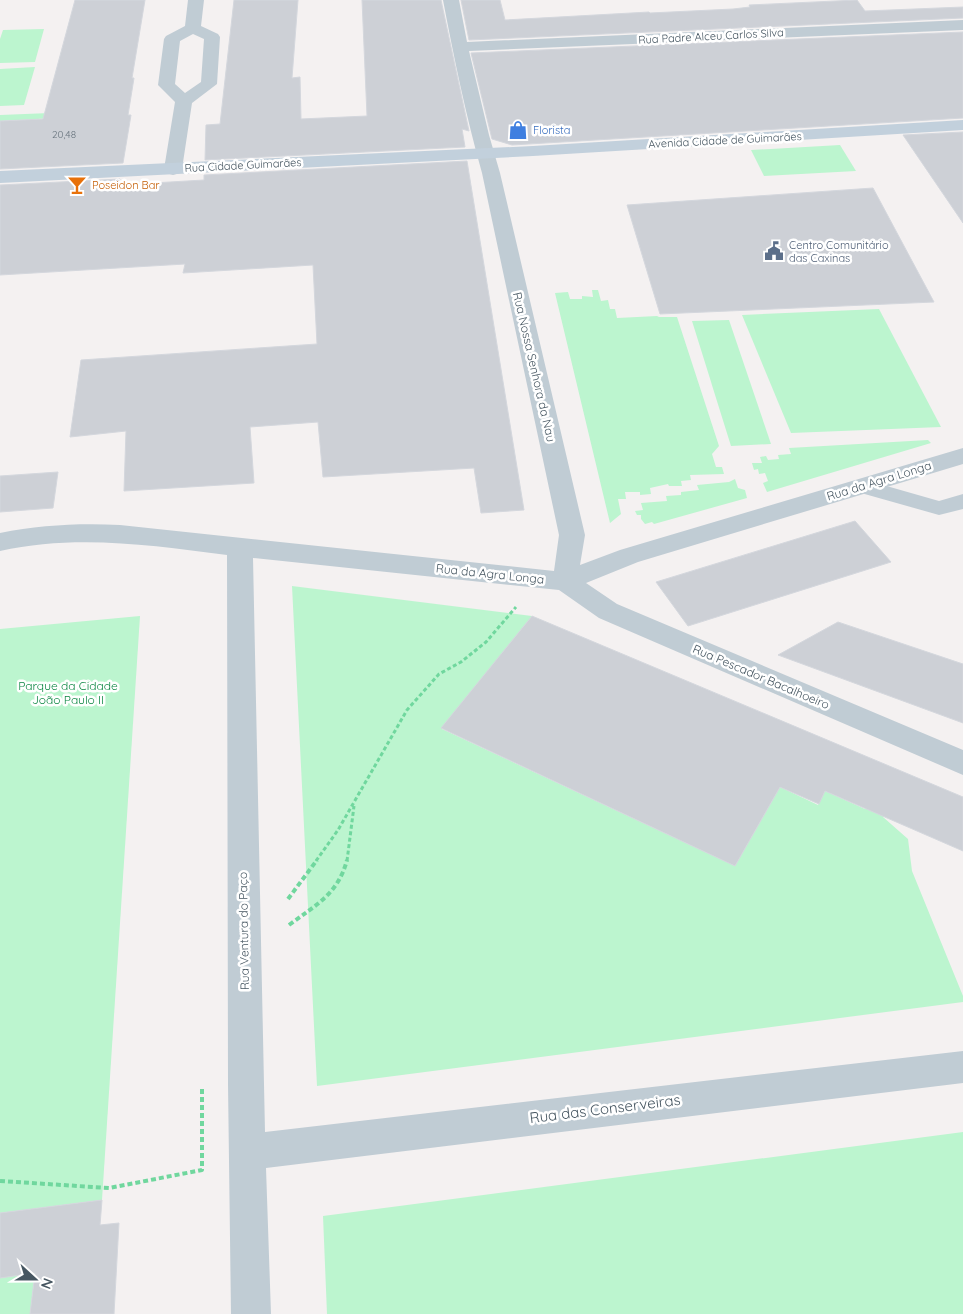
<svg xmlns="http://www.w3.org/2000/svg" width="963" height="1314" viewBox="0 0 963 1314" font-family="Quicksand,sans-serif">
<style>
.green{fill:#bcf5cf}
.building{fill:#cdd0d6;stroke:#d4d7dd}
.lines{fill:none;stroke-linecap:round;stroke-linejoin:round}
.path-far1{stroke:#70d79e;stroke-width:3;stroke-dasharray:4 2.5;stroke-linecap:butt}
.path{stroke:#70d79e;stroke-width:4;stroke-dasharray:5 3;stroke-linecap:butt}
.lane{fill:#c0ccd4;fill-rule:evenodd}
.street{fill:#c0ccd4;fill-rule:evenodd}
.secondary{fill:#c2d0dc;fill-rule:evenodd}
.labels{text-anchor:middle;stroke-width:5;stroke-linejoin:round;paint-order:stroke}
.number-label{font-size:10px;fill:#68747e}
.far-street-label{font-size:11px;fill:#465661;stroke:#fff}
.far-shop-label{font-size:11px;fill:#366cbe;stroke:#fff;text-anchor:start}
.far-food-label{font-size:11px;fill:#c56008;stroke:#fff;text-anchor:start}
.far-service-label{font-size:11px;fill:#4e5e75;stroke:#fff;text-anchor:start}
.street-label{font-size:12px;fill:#465661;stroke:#fff}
.park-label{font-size:12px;fill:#0d8743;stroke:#fff}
.near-street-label{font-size:15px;fill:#465661;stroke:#fff}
</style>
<rect width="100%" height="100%" fill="#f4f1f1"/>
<!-- green -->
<g class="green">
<polygon points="44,29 35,62 0,63 0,39 3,30"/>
<polygon points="35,67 24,105 0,106 0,69"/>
<polygon points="75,112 74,117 0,121 0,115"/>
<polygon points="840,145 856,171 764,176 751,150"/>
<polygon points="592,290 598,290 601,301 608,300 610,309 615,309 617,318 657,316 659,317 677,317 719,446 712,454 716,467 722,467 724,474 690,475 691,480 681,481 682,486 669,486 668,484 650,488 651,494 640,495 640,492 625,492 626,499 618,499 621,514 610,523 555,293 568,292 570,299 582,299 582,296 593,297"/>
<polygon points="879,309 941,427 791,433 742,315"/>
<polygon points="729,320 771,444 731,446 692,321"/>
<polygon points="928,440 931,443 767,492 763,483 768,481 765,473 759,474 758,469 754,470 752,463 762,463 760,457 766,456 768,460 779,459 778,455 791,454 789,448"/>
<polygon points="735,479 738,488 745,490 747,498 654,524 652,522 645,524 641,519 641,515 637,515 635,511 643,510 641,503 667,501 666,496 681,495 681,492 699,490 697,485 729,482"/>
<polygon points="292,586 532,616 442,729 735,866 780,787 818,805 825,791 865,809 887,766 903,773 883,817 908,839 912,871 963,996 963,1002 317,1086"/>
<polygon points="140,616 102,1200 0,1213 0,629"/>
<polygon points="963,1132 963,1314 327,1314 323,1216"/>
<polygon points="35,1273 30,1314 0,1314 0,1278"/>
</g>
<!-- building -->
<g class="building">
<polygon points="75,0 145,0 132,78 134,78 128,115 131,115 123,163 0,169 0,121 43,119"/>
<polygon points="234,0 298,0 292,78 300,77 301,119 367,116 362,0 441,0 469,131 462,129 465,147 205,160 206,125 220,124"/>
<polygon points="461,0 500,0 505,20 649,12 650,13 733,9 750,7 749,5 857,0 865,11 963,7 963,18 469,40"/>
<polygon points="963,32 963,118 512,145 492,139 471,53"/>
<polygon points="963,132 963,223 903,135"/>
<polygon points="467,161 524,510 481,513 474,468 323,477 318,422 250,427 254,483 124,491 126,431 70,437 81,360 317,344 313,265 183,273 185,264 0,275 0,185 120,179 119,185 204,180 204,175"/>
<polygon points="873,188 934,302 660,314 627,205"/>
<polygon points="58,472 53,508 0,512 0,476"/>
<polygon points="855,521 891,562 688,626 656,582"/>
<polygon points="532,616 963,797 963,851 825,791 819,804 780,787 735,866 441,728"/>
<polygon points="838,622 963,664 963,723 778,655"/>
<polygon points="102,1200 100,1225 119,1223 114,1314 30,1314 35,1273 0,1278 0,1213"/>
</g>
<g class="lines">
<!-- path-far1 -->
<g class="path-far1">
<polyline points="316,861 338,830 407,710 439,674 461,662 486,642 516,607"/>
<polyline points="347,861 354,806"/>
</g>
<!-- path -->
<g class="path">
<polyline points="288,899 317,860"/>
<path d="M289,925C316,905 338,894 347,860"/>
<polyline points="0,1181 109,1188 202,1170 202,1086"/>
</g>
<!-- lane -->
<polygon class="lane" points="862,479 939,501 963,494 963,509 939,515 854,491 851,486 854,481"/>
<!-- street -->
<g class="street">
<path d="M188,0H204L201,26L218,34L220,37L217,84L192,103L182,169L180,173L173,175L166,173L164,169L175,102L158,85L164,39L166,36L185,26ZM193,34L204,39L201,82L185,93L175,84L180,41Z"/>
<path d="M443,0H459L467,42L963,20V30L469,51L489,135L500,173L585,535L580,565L620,550L963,448V464L638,562L586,583L617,604L963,750V775L599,618L559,590L253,558L265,1132L963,1051V1083L266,1168L271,1314H231L228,1084L227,555C151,545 76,534 0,551V533C40,525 79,523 120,525L554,571L559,535L482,173C466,116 454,58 443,0Z"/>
</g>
<!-- secondary -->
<polygon class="secondary" points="963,120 963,130 533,156 0,183 0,171 533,146"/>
</g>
<!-- icons -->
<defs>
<g id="shop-bare" transform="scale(1.5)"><path d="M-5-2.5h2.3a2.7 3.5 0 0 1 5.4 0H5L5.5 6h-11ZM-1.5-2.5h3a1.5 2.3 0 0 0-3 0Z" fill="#3f7fe0" stroke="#fff" stroke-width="2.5" paint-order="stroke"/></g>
<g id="bar-bare" transform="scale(1.5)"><path d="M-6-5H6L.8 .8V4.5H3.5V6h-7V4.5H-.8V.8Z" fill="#e8710a" stroke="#fff" stroke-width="2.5" paint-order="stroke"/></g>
<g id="civic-bare" transform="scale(1.5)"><path d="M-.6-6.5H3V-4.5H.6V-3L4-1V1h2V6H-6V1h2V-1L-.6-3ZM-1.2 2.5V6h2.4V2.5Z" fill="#5c6f8a" stroke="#fff" stroke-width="2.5" paint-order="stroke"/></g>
</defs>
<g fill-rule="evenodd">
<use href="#shop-bare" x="518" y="130"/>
<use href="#bar-bare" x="77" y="185"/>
<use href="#civic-bare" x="774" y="251"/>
</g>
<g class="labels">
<!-- number labels -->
<g class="number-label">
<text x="64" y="138">20,48</text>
</g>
<!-- far-street labels -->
<g class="far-street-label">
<text transform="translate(711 36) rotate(-3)" y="4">Rua Padre Alceu Carlos Silva</text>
<text transform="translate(725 140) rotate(-3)" y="4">Avenida Cidade de Guimarães</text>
<text transform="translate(243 165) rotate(-3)" y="4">Rua Cidade Guimarães</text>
</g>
<!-- far-shop labels -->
<g class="far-shop-label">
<text x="533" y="134">Florista</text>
</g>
<!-- far-food labels -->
<g class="far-food-label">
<text x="92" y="189">Poseidon Bar</text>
</g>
<!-- far-service labels -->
<g class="far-service-label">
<text x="789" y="249">Centro Comunitário<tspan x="789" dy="13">das Caxinas</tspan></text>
</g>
<!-- street labels -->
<g class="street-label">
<text transform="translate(534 367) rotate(77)" y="4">Rua Nossa Senhora da Nau</text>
<text transform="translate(879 481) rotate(-17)" y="4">Rua da Agra Longa</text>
<text transform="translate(490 574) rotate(6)" y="4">Rua da Agra Longa</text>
<text transform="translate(761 677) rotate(23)" y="4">Rua Pescador Bacalhoeiro</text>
<text transform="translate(244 931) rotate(-91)" y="4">Rua Ventura do Paço</text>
</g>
<!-- park labels -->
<g class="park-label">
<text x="68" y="690">Parque da Cidade<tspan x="68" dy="14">João Paulo II</tspan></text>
</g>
<!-- near-street labels -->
<g class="near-street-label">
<text transform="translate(605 1109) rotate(-7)" y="5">Rua das Conserveiras</text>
</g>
</g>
<!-- north arrow -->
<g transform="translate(35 1279) rotate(111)" stroke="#ffffff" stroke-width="4" paint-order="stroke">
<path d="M0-4L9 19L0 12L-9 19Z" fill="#465661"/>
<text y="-8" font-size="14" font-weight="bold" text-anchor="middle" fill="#465661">N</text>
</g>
</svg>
